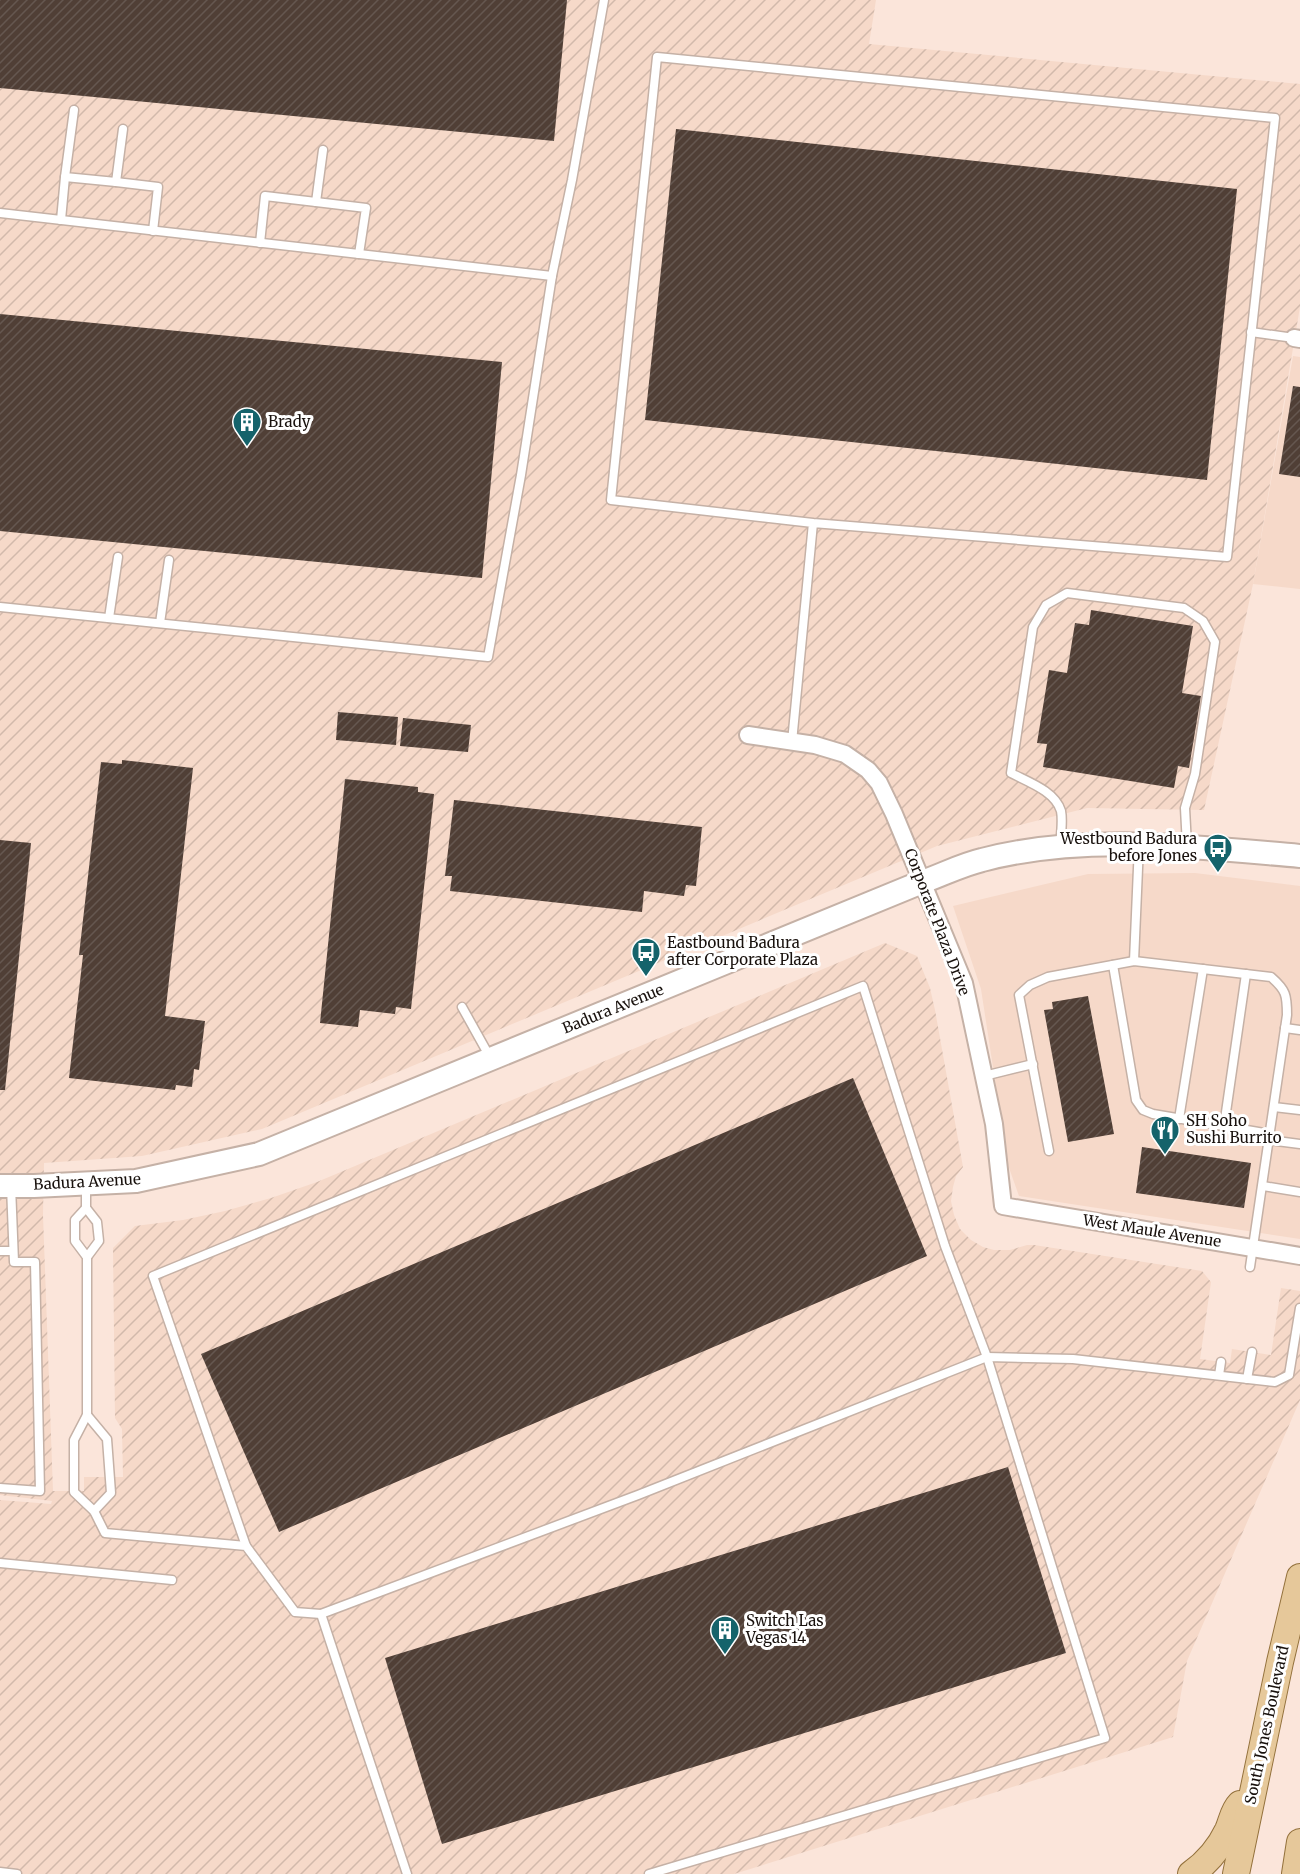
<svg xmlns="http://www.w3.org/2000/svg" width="1300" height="1874" viewBox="0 0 1300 1874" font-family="Merriweather,serif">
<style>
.built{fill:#f6d9c9}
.industrial{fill:url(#industrial-furrows)}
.building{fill:url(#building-hatch)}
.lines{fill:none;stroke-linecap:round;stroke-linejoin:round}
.lane-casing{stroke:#c5b1a6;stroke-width:11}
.street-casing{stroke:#c5b1a6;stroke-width:20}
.secondary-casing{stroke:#c5b1a6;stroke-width:26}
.primary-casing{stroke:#93713c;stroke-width:28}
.lane{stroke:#fff;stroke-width:8}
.street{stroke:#fff;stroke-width:16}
.secondary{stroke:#fff;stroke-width:22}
.primary{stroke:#e6c89a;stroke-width:26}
.labels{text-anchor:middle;stroke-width:6;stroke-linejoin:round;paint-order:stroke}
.poi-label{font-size:15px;fill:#18110d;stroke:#fff;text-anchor:start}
.street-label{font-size:15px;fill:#18110d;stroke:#fff}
</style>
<defs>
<pattern id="industrial-furrows" width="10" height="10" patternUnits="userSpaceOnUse" patternTransform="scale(1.5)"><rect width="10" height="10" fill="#f6d9c9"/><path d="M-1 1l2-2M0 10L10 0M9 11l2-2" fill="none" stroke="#d2b9ab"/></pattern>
<pattern id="building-hatch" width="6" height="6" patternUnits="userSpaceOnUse" patternTransform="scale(1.5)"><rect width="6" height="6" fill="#503f36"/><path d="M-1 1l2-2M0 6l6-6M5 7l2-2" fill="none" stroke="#655750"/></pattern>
</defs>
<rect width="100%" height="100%" fill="#fbe5da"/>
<!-- built -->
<g class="built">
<polygon points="1293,356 1300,357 1300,589 1253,584"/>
<polygon points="1195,873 1300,886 1300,1239 1019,1196 1008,1165 981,989 953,906 1088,874"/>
</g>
<!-- industrial -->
<polygon class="industrial" points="0,0 876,0 869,44 1300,84 1300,307 1253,584 1204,810 1087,808 937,846 262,1129 142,1156 44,1163 43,1215 53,1491 84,1491 84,1477 123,1477 122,1429 115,1418 113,1248 135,1226 183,1220 225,1211 271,1198 317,1182 885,943 917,956 930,988 935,1010 963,1167 956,1176 953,1187 951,1201 954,1215 960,1229 971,1240 983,1247 994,1250 1010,1250 1027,1245 1034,1245 1202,1271 1211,1282 1200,1359 1230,1363 1232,1349 1271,1355 1281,1288 1300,1291 1300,1400 1187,1661 1173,1737 734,1874 0,1874 0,1500 51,1504 52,1501 0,1495"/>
<!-- building -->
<g class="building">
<polygon points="0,0 567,0 554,141 0,88"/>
<polygon points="676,129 1237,189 1207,480 645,420"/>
<polygon points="0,314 502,362 482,578 0,531"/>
<polygon points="1293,386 1300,387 1300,477 1279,474"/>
<polygon points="1091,610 1193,626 1182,693 1201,696 1189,768 1178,766 1174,788 1043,767 1047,744 1037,743 1049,670 1067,673 1075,623 1089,625"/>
<polygon points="338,712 398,717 396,745 336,740"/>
<polygon points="403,718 471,725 468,752 400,746"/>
<polygon points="122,760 193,768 165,1016 205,1021 199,1070 194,1069 192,1087 176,1085 175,1090 69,1078 83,955 79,955 101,762 122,764"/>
<polygon points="345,779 418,787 418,792 434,794 411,1009 396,1007 395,1014 360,1010 358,1027 320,1023"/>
<polygon points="454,800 702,827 696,886 686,885 684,896 644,891 642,912 450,891 452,876 445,876"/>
<polygon points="0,840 31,843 5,1090 0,1090"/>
<polygon points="1088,996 1114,1134 1068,1142 1044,1010 1053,1009 1052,1002"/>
<polygon points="853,1078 927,1256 279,1532 201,1354"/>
<polygon points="1142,1147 1251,1163 1244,1208 1136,1193"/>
<polygon points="1008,1467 1066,1653 442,1844 385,1658"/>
</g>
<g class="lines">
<!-- lane casing -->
<g class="lane-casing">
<g id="lane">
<polyline points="74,110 65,177 116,182"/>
<polyline points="123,129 116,182 158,187 153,231"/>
<polyline points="323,150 316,202 366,208 359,254"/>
<polyline points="0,213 552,276"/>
<polyline points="61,220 65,177"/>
<polyline points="260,243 265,196 316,202"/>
<polyline points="1251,332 1294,338"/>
<polyline points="0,607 488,657 521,475 552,276 572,180 604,0"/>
<polyline points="109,618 118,557"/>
<polyline points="160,623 169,560"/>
<polyline points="792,742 813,523 611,500 657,57 1275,118 1227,557 813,523"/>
<path d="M1060,845C1061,835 1063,821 1061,811C1055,791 1028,782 1011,773L1033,627L1046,605L1067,593L1184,608L1203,621L1215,642L1195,774L1185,808L1187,846"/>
<polyline points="1134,961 1139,845"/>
<polyline points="1113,965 1136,1100 1143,1110 1153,1114 1270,1134"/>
<polyline points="462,1007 491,1059"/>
<polyline points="1285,1028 1300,1030"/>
<polyline points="984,1076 1033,1064"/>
<polyline points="1274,1107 1300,1110"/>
<polyline points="1179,1119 1203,969"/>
<polyline points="1224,1126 1246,974"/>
<polyline points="1269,1140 1300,1144"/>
<path d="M1049,1151L1019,995L1030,985L1048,977L1134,961L1271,977C1286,990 1287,995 1287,1015L1250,1267"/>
<polyline points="86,1185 86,1208 97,1222 99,1241 87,1257"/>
<polyline points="1263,1186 1300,1192"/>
<polyline points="86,1208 75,1220 75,1241 87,1257 87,1415 74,1440 74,1492 94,1511 105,1533 246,1546 295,1612 321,1614 638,1495 987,1357 1073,1359 1275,1382 1289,1375 1300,1308"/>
<polyline points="0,1251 13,1251"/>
<polyline points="1219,1375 1221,1362"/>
<polyline points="1247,1379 1252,1352"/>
<polyline points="87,1415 107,1439 111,1493 94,1511"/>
<polyline points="0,1488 40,1491 35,1262 14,1262 11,1186"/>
<polyline points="246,1546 153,1276 863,986 945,1246 987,1357 1105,1738 649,1874"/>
<polyline points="0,1563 172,1580"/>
<polyline points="321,1614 407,1874"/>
<polyline points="0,1872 17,1874"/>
</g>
</g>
<!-- street casing -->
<g class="street-casing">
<g id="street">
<polyline points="1294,338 1300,339"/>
<polyline points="748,735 815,745 845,754 868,770 879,783 894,814 964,983 994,1124 1003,1206 1300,1256"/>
</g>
</g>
<!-- secondary casing -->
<g class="secondary-casing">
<path id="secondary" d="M0,1186H34L136,1181L259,1154L922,882C942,875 961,865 982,860C1084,833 1196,847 1300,856"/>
</g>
<!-- primary casing -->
<g class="primary-casing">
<g id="primary">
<path d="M1191,1874C1208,1862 1219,1849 1228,1830C1232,1821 1233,1811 1240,1804"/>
<polyline points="1236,1874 1280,1662 1300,1577"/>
<polyline points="1295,1874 1300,1842"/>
</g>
</g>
<!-- lane -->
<use href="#lane" class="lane"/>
<!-- street -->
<use href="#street" class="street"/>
<!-- secondary -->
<use href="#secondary" class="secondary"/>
<!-- primary -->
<use href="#primary" class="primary"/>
</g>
<!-- icons -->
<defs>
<g id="building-pin" transform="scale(1.5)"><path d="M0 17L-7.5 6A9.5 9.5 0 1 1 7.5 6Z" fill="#15636b" stroke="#fff"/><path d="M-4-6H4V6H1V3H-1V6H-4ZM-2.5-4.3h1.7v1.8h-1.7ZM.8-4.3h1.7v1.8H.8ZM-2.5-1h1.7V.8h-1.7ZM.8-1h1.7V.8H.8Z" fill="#fff"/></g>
<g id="bus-pin" transform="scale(1.5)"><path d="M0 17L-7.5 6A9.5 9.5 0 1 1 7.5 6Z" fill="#15636b" stroke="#fff"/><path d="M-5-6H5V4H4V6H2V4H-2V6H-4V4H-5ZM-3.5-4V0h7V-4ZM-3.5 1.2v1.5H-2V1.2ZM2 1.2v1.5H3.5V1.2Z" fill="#fff"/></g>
<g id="restaurant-pin" transform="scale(1.5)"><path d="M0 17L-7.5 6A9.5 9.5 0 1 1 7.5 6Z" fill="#15636b" stroke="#fff"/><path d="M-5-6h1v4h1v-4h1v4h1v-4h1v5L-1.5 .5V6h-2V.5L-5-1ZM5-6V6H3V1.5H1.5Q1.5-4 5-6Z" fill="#fff"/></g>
</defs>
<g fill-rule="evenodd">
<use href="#building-pin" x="247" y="422"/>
<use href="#bus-pin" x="1218" y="848"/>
<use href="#bus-pin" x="646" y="952"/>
<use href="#restaurant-pin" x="1165" y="1130"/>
<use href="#building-pin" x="725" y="1630"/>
</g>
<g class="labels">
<!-- poi labels -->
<g class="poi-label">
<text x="268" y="427">Brady</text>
<text x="1197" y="844" text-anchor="end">Westbound Badura<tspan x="1197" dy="17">before Jones</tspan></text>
<text x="667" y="948">Eastbound Badura<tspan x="667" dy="17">after Corporate Plaza</tspan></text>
<text x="1186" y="1126">SH Soho<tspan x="1186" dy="17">Sushi Burrito</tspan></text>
<text x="746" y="1626">Switch Las<tspan x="746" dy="17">Vegas 14</tspan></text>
</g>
<!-- street labels -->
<g class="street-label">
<text transform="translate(937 922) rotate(69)" y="5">Corporate Plaza Drive</text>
<text transform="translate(613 1009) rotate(-22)" y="5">Badura Avenue</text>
<text transform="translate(87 1182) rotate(-3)" y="5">Badura Avenue</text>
<text transform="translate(1152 1231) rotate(9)" y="5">West Maule Avenue</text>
<text transform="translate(1267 1725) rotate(-78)" y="5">South Jones Boulevard</text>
</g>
</g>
</svg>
